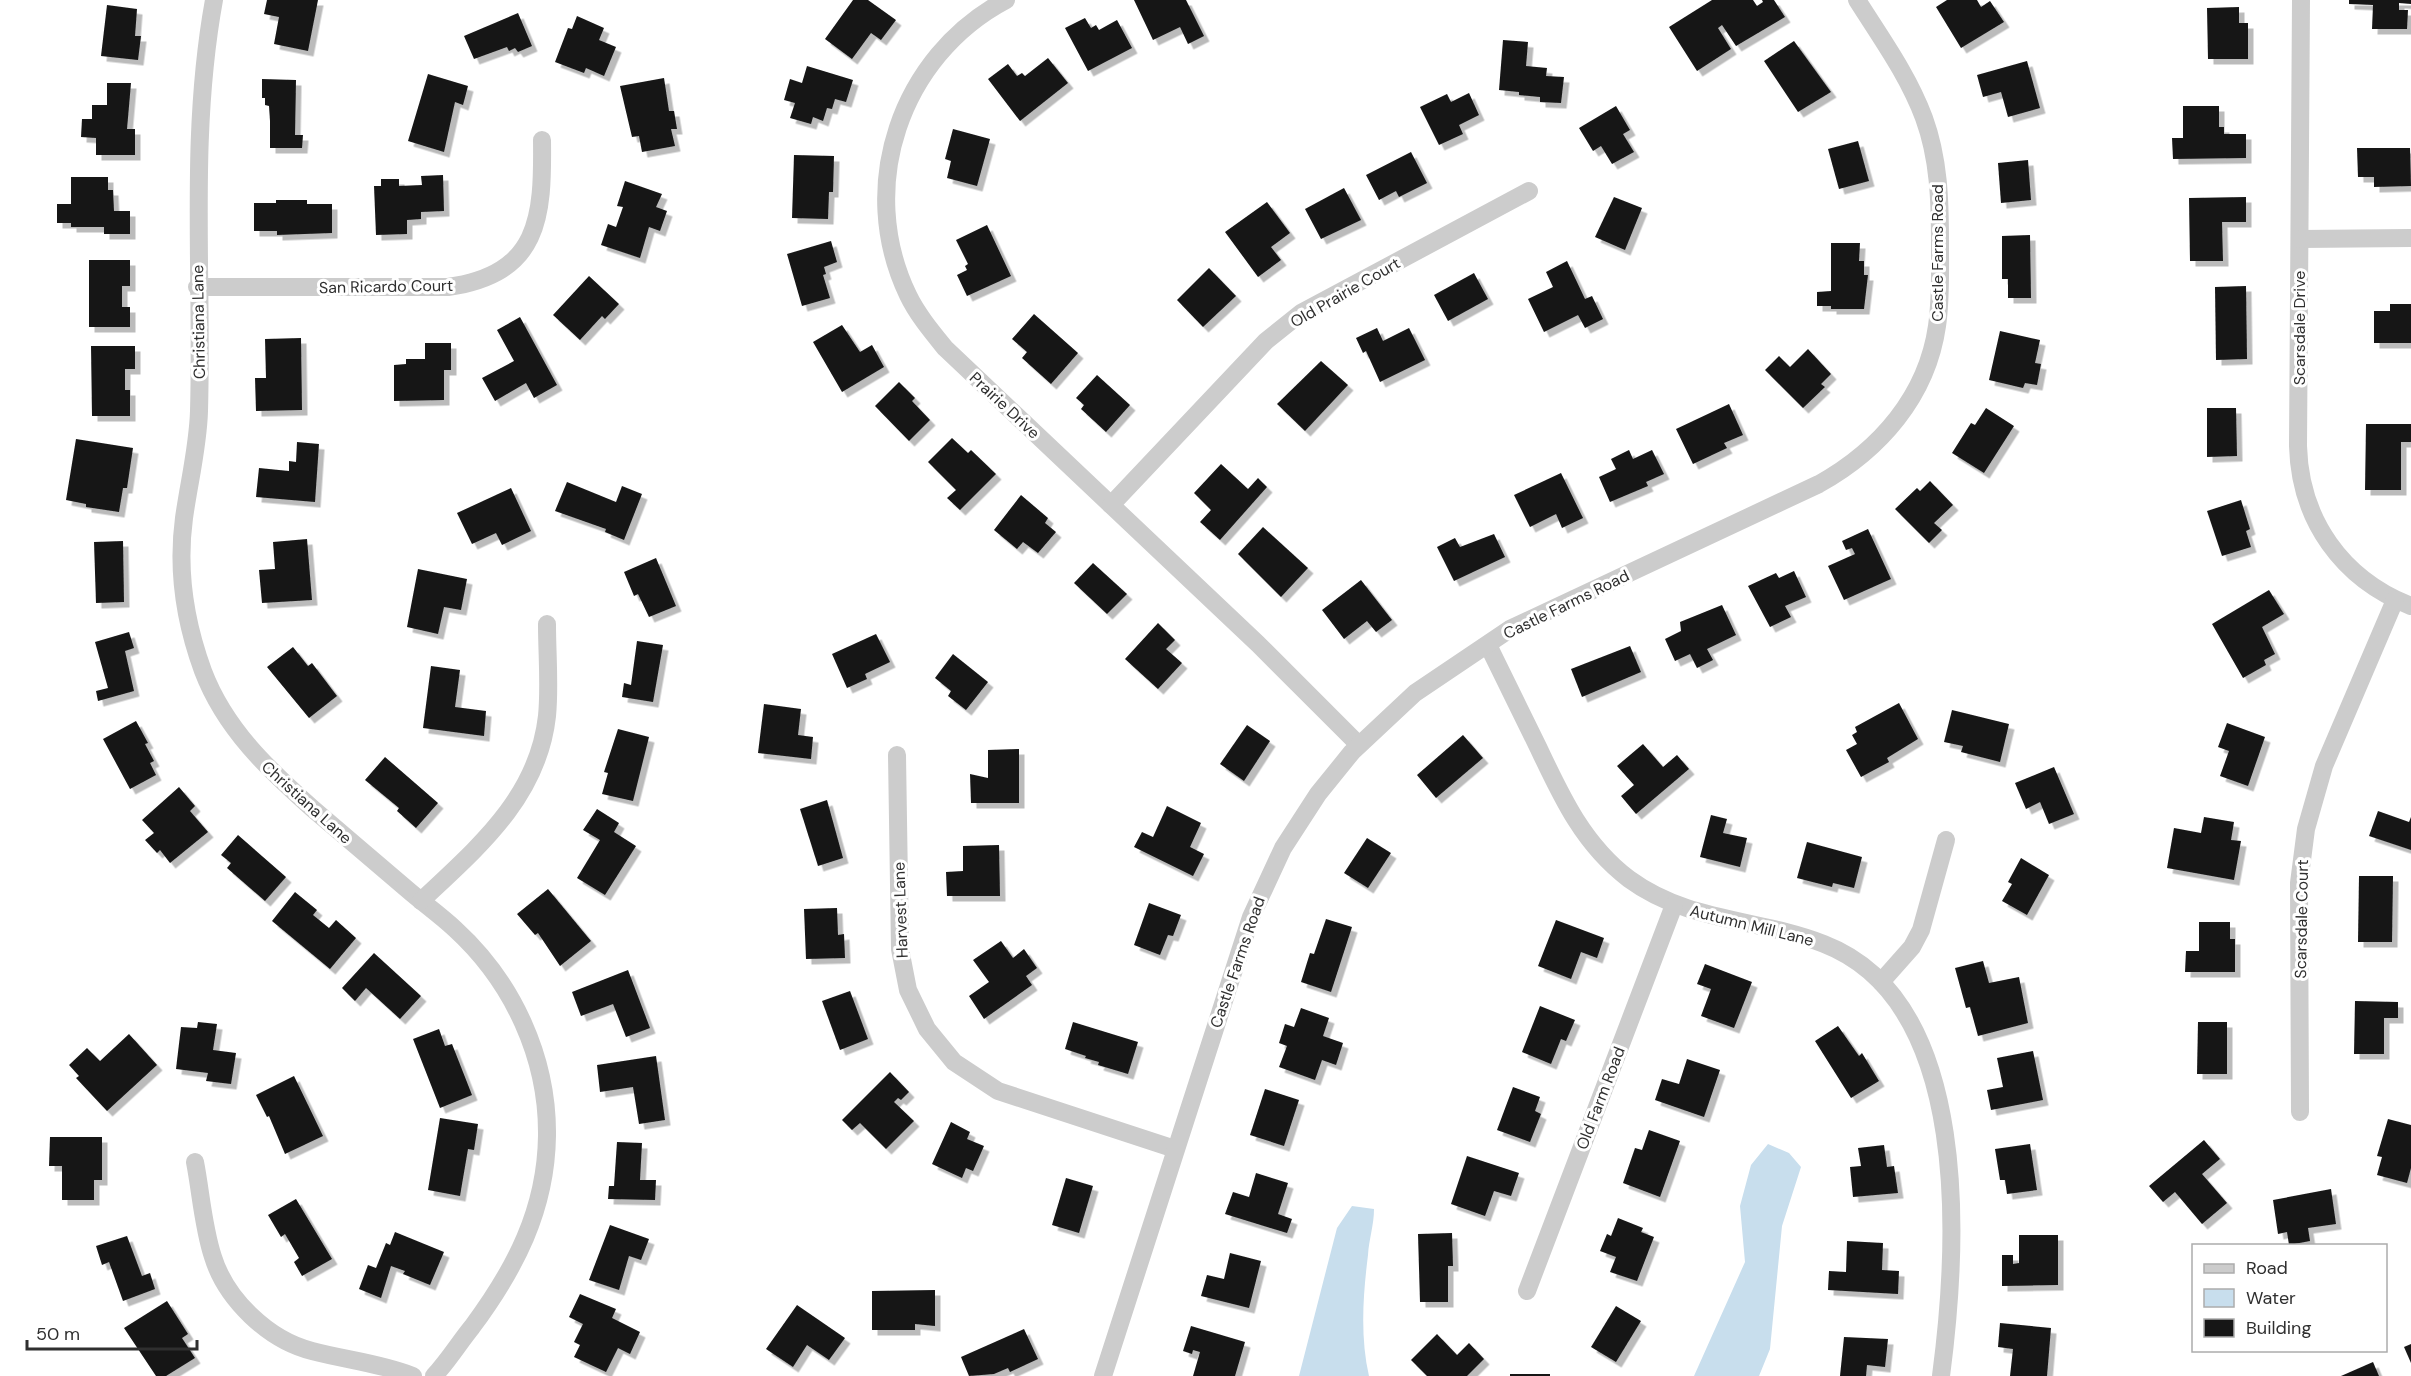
<svg xmlns="http://www.w3.org/2000/svg" width="2411" height="1376" viewBox="0 0 2411 1376" font-family="'DM Sans',sans-serif">
<style>
.water{fill:#c8deed}
.building{fill:#161616;filter:url(#shadow)}
.lines{fill:none;stroke-linecap:round;stroke-linejoin:round}
.street{stroke:#ccc;stroke-width:18}
.labels{text-anchor:middle;stroke-width:6;stroke-linejoin:round;paint-order:stroke}
.street-label{font-size:16px;fill:#2f2f2f;stroke:#fff}
</style>
<defs>
<filter id="shadow"><feDropShadow dx="5.5" dy="5.5" stdDeviation="0" flood-color="#0004"/></filter>
</defs>
<rect width="100%" height="100%" fill="#fff"/>
<!-- water -->
<g class="water">
<polygon points="1768,1144 1789,1153 1801,1167 1782,1226 1770,1349 1759,1376 1694,1376 1745,1262 1740,1206 1751,1165"/>
<path d="M1352,1206L1374,1209C1374,1225 1369,1239 1368,1255C1363,1295 1360,1337 1369,1376H1299L1337,1228Z"/>
</g>
<!-- building -->
<g class="building">
<polygon points="267,0 318,0 308,51 274,44 279,17 264,14"/>
<polygon points="853,0 868,0 896,20 881,40 871,33 852,59 825,39"/>
<polygon points="1134,0 1186,0 1204,36 1188,44 1180,27 1153,40"/>
<polygon points="1712,0 1753,0 1757,6 1763,2 1762,0 1774,0 1785,17 1736,46 1722,25 1718,28 1731,49 1697,71 1669,27"/>
<polygon points="1947,0 1977,0 1981,7 1990,1 2004,22 1961,48 1936,7"/>
<polygon points="2349,0 2411,0 2411,4 2399,3 2399,10 2408,10 2407,29 2372,29 2373,5 2349,4"/>
<polygon points="107,5 137,9 135,36 141,36 138,60 101,56"/>
<polygon points="2239,7 2239,23 2248,23 2248,59 2208,59 2207,8"/>
<polygon points="518,13 532,46 518,52 515,48 509,51 507,47 474,59 464,36"/>
<polygon points="577,16 604,28 599,40 616,47 604,76 586,68 584,73 555,62 568,28 572,29"/>
<polygon points="1085,18 1091,28 1096,25 1099,30 1117,20 1132,48 1088,71 1065,28"/>
<polygon points="1503,40 1528,42 1526,66 1547,68 1546,76 1564,77 1561,103 1540,102 1540,97 1519,95 1519,92 1499,90"/>
<polygon points="1794,41 1831,92 1798,112 1764,61"/>
<polygon points="1048,58 1068,83 1020,121 988,79 1008,64 1017,76 1022,73 1025,76"/>
<polygon points="2027,61 2040,108 2008,117 2001,92 1983,97 1977,75"/>
<polygon points="807,66 853,80 846,102 835,99 832,109 827,108 823,121 813,117 811,124 790,118 795,103 784,100 790,79 802,83"/>
<polygon points="428,74 468,86 463,105 455,102 444,152 408,141"/>
<polygon points="664,78 669,111 674,111 677,129 671,129 675,146 642,152 639,136 632,137 620,86"/>
<polygon points="262,79 296,80 295,135 303,135 302,148 270,148 270,121 269,106 265,105 265,98 262,98"/>
<polygon points="107,83 131,83 127,129 135,129 135,155 96,155 96,138 81,137 82,119 92,119 92,105 107,105"/>
<polygon points="1469,93 1479,115 1459,125 1463,134 1439,145 1420,107 1447,94 1451,102"/>
<polygon points="1616,106 1630,130 1623,134 1634,152 1612,164 1601,146 1593,151 1579,128"/>
<polygon points="2183,106 2219,106 2219,127 2224,127 2224,134 2246,134 2246,158 2173,159 2172,138 2183,138"/>
<polygon points="953,129 990,139 977,186 947,178 951,161 945,159"/>
<polygon points="1858,141 1869,181 1839,189 1828,149"/>
<polygon points="2357,148 2410,148 2411,186 2374,187 2374,177 2358,177"/>
<polygon points="1411,152 1427,183 1399,197 1396,191 1379,200 1366,175"/>
<polygon points="794,155 834,156 833,192 829,192 828,219 792,218"/>
<polygon points="2028,160 2031,200 2001,203 1998,163"/>
<polygon points="443,175 444,211 421,212 421,219 407,220 407,234 376,235 374,186 381,186 381,179 399,179 399,186 422,185 421,176"/>
<polygon points="71,177 108,177 108,190 113,190 114,211 130,211 130,234 104,234 104,227 71,227 71,223 57,223 57,204 71,204"/>
<polygon points="625,181 662,194 656,207 667,211 660,231 649,227 640,258 601,245 608,224 616,227 623,207 617,206"/>
<polygon points="1344,188 1361,220 1321,239 1305,209"/>
<polygon points="1614,197 1642,208 1625,250 1595,237"/>
<polygon points="2246,197 2246,222 2222,222 2223,261 2190,261 2189,198"/>
<polygon points="276,200 307,200 307,204 332,204 332,233 277,235 277,231 254,231 254,203 276,203"/>
<polygon points="1267,202 1290,233 1271,247 1281,260 1258,277 1225,232"/>
<polygon points="987,225 1011,276 967,296 957,275 967,270 965,266 968,264 956,240"/>
<polygon points="2030,235 2031,298 2008,298 2008,279 2002,279 2002,236"/>
<polygon points="831,241 837,262 824,267 826,274 823,275 830,298 802,306 787,254"/>
<polygon points="1831,243 1860,243 1859,261 1864,261 1864,275 1868,275 1864,309 1831,309 1831,306 1817,306 1817,292 1831,291"/>
<polygon points="89,260 130,260 130,286 122,286 122,307 130,307 130,327 89,327"/>
<polygon points="1567,261 1585,299 1592,296 1603,319 1585,328 1578,315 1544,332 1528,299 1553,287 1546,272"/>
<polygon points="1209,268 1236,296 1203,327 1177,300"/>
<polygon points="1474,273 1488,299 1448,321 1434,295"/>
<polygon points="589,276 619,304 605,319 602,316 580,340 553,315"/>
<polygon points="2246,286 2247,359 2216,360 2215,287"/>
<polygon points="2390,304 2411,304 2411,343 2374,343 2374,311 2390,311"/>
<polygon points="1034,314 1078,353 1051,384 1022,358 1027,352 1012,339"/>
<polygon points="520,317 557,385 534,398 526,383 495,401 482,378 514,361 497,330"/>
<polygon points="842,325 860,352 872,345 884,367 842,392 813,342"/>
<polygon points="1377,328 1383,341 1409,328 1425,360 1380,382 1366,351 1363,353 1356,338"/>
<polygon points="2000,331 2040,340 2035,363 2041,364 2037,385 2025,383 2023,388 1989,380"/>
<polygon points="301,338 302,410 256,411 255,378 266,378 265,339"/>
<polygon points="425,343 451,343 451,370 444,370 444,400 394,401 394,365 406,364 406,359 425,359"/>
<polygon points="91,346 135,346 135,369 125,369 125,390 130,390 130,416 92,416"/>
<polygon points="1808,349 1831,374 1821,384 1825,387 1803,408 1765,370 1779,356 1790,367"/>
<polygon points="1321,361 1348,385 1305,431 1277,404"/>
<polygon points="1097,375 1130,405 1106,432 1081,409 1084,405 1076,398"/>
<polygon points="899,382 915,398 912,401 930,420 909,441 875,406"/>
<polygon points="1729,404 1743,435 1724,443 1727,448 1693,464 1676,429"/>
<polygon points="1986,408 2014,426 1984,473 1952,453 1971,423 1975,425"/>
<polygon points="2207,408 2236,408 2237,456 2207,457"/>
<polygon points="2366,424 2411,424 2411,442 2401,442 2401,490 2365,490"/>
<polygon points="952,438 968,453 971,450 996,474 960,510 947,498 956,490 928,462"/>
<polygon points="76,439 133,448 127,488 123,488 119,512 86,507 86,504 66,500"/>
<polygon points="297,442 319,444 315,502 256,497 259,468 289,471 289,461 296,462"/>
<polygon points="1629,450 1633,459 1652,450 1664,474 1646,482 1648,486 1610,502 1599,477 1616,469 1611,459"/>
<polygon points="1221,464 1248,489 1258,478 1267,487 1220,540 1200,522 1211,510 1194,493"/>
<polygon points="1561,473 1583,518 1562,528 1556,514 1530,527 1514,495"/>
<polygon points="1930,481 1953,505 1934,523 1942,530 1929,543 1895,509 1917,488 1920,491"/>
<polygon points="567,482 616,502 622,486 642,494 624,540 605,532 606,529 555,511"/>
<polygon points="511,488 531,531 502,545 496,533 472,544 457,513"/>
<polygon points="1021,495 1048,518 1045,523 1056,532 1038,553 1023,542 1017,549 994,530"/>
<polygon points="2241,500 2250,529 2246,531 2251,547 2222,556 2207,511"/>
<polygon points="1263,527 1308,568 1281,597 1238,554"/>
<polygon points="1868,529 1891,579 1844,600 1828,566 1855,554 1852,548 1846,550 1842,541"/>
<polygon points="1494,534 1505,557 1454,581 1437,547 1455,538 1460,547"/>
<polygon points="307,539 312,600 262,603 259,570 275,569 273,542"/>
<polygon points="123,541 124,602 96,603 94,542"/>
<polygon points="656,558 676,606 649,617 638,594 634,596 624,572"/>
<polygon points="1093,563 1127,594 1107,614 1074,583"/>
<polygon points="418,569 467,579 461,610 444,607 438,634 407,627"/>
<polygon points="1794,571 1806,597 1785,606 1791,617 1770,627 1748,586 1776,573 1779,578"/>
<polygon points="1361,580 1392,620 1376,632 1367,621 1344,639 1322,610"/>
<polygon points="2269,590 2284,614 2262,627 2275,654 2264,660 2266,665 2243,678 2212,624"/>
<polygon points="1722,605 1736,635 1707,649 1713,660 1697,668 1690,654 1675,661 1665,639 1681,631 1680,622"/>
<polygon points="1158,623 1175,640 1166,649 1182,663 1158,689 1125,659"/>
<polygon points="129,632 134,648 125,651 134,691 98,701 96,691 108,688 95,642"/>
<polygon points="876,634 890,662 865,674 867,679 847,688 832,654"/>
<polygon points="637,641 663,645 653,702 622,697 624,683 631,685"/>
<polygon points="1630,646 1641,672 1582,697 1571,669"/>
<polygon points="293,647 308,666 312,663 337,696 309,718 267,667"/>
<polygon points="953,654 988,682 966,710 948,696 951,691 935,678"/>
<polygon points="431,666 460,670 455,707 486,711 484,736 423,728"/>
<polygon points="1899,703 1918,739 1887,758 1889,762 1861,777 1846,750 1857,744 1852,735 1857,732 1855,727"/>
<polygon points="764,704 801,709 798,735 813,737 811,759 758,753"/>
<polygon points="1952,710 2009,724 2000,762 1961,752 1963,746 1944,742"/>
<polygon points="136,721 148,743 145,744 154,761 150,763 156,775 130,789 103,739"/>
<polygon points="2227,723 2265,737 2248,786 2220,776 2229,751 2218,747"/>
<polygon points="1247,725 1270,741 1244,781 1220,764"/>
<polygon points="618,729 649,737 633,801 602,794 608,773 604,772"/>
<polygon points="1463,735 1483,758 1436,798 1417,775"/>
<polygon points="1643,744 1663,767 1677,755 1689,769 1636,814 1621,796 1634,785 1617,766"/>
<polygon points="1019,749 1019,803 971,803 970,774 988,778 988,750"/>
<polygon points="385,757 438,803 416,828 397,811 399,808 365,780"/>
<polygon points="2054,767 2074,814 2049,824 2040,802 2026,809 2015,783"/>
<polygon points="179,787 195,806 190,811 208,832 170,863 160,850 157,853 145,840 154,833 142,820"/>
<polygon points="827,800 843,858 818,866 800,809"/>
<polygon points="1167,806 1201,823 1190,847 1204,854 1193,876 1134,847 1142,832 1153,837"/>
<polygon points="597,809 619,823 614,832 636,846 605,895 577,878 600,840 583,830"/>
<polygon points="2378,811 2409,822 2411,817 2411,850 2369,836"/>
<polygon points="1711,815 1727,819 1723,833 1747,838 1740,867 1700,857"/>
<polygon points="2204,817 2234,822 2231,840 2241,841 2234,880 2167,868 2174,828 2201,833"/>
<polygon points="238,835 286,877 265,901 227,868 231,863 221,855"/>
<polygon points="1367,838 1391,853 1368,888 1344,873"/>
<polygon points="1807,842 1862,857 1854,888 1833,883 1832,887 1797,878"/>
<polygon points="999,845 1000,896 947,896 946,872 963,871 963,846"/>
<polygon points="2021,858 2049,875 2027,915 2002,901 2012,884 2008,882"/>
<polygon points="2359,876 2393,876 2392,942 2358,942"/>
<polygon points="548,889 591,941 560,966 538,933 535,935 517,914"/>
<polygon points="295,892 317,910 313,915 329,928 336,920 356,938 330,969 272,921"/>
<polygon points="1149,903 1181,915 1173,936 1168,935 1160,955 1134,945"/>
<polygon points="837,908 838,935 844,934 845,958 806,959 804,909"/>
<polygon points="1326,919 1352,927 1331,992 1301,982 1310,953 1314,954"/>
<polygon points="1556,920 1604,938 1597,958 1581,952 1571,979 1538,966"/>
<polygon points="2199,922 2230,922 2230,939 2235,939 2235,972 2185,972 2186,951 2199,951"/>
<polygon points="1001,941 1013,958 1024,949 1037,968 1026,976 1032,985 984,1019 969,996 989,982 973,960"/>
<polygon points="374,953 421,996 400,1019 366,988 355,1001 342,988"/>
<polygon points="1983,961 1989,983 2019,977 2028,1023 1978,1036 1970,1007 1966,1008 1955,968"/>
<polygon points="1705,964 1752,982 1734,1028 1701,1016 1711,989 1697,984"/>
<polygon points="628,970 650,1028 626,1037 613,1004 581,1016 572,992"/>
<polygon points="850,991 868,1039 840,1050 822,1001"/>
<polygon points="2355,1001 2398,1002 2398,1018 2384,1018 2384,1054 2354,1054"/>
<polygon points="1540,1006 1575,1020 1566,1041 1561,1039 1551,1064 1522,1052"/>
<polygon points="1301,1008 1329,1018 1323,1036 1343,1043 1336,1065 1322,1060 1315,1080 1279,1067 1287,1046 1279,1043 1285,1024 1294,1027"/>
<polygon points="198,1022 217,1024 213,1050 236,1053 231,1084 206,1081 208,1073 176,1069 181,1027 197,1028"/>
<polygon points="1073,1022 1138,1042 1128,1074 1098,1065 1099,1062 1085,1058 1086,1056 1065,1049"/>
<polygon points="2198,1022 2227,1022 2227,1074 2197,1074"/>
<polygon points="1838,1026 1859,1056 1862,1053 1879,1081 1851,1098 1815,1041"/>
<polygon points="439,1029 445,1046 452,1044 472,1095 440,1108 413,1039"/>
<polygon points="129,1034 157,1065 107,1111 76,1078 79,1076 69,1065 87,1048 100,1061"/>
<polygon points="2033,1051 2043,1100 1991,1110 1987,1090 2003,1087 1997,1058"/>
<polygon points="656,1056 665,1120 639,1124 633,1087 600,1092 597,1065"/>
<polygon points="1687,1059 1720,1070 1704,1117 1655,1100 1662,1079 1679,1084"/>
<polygon points="890,1072 909,1092 901,1100 898,1098 894,1102 914,1121 886,1149 860,1123 852,1130 842,1120"/>
<polygon points="294,1076 323,1136 285,1154 269,1116 267,1117 256,1095"/>
<polygon points="1513,1087 1540,1097 1535,1111 1541,1114 1530,1142 1497,1130"/>
<polygon points="1265,1089 1299,1100 1284,1146 1250,1135"/>
<polygon points="440,1118 478,1124 474,1150 468,1149 460,1196 428,1190"/>
<polygon points="2388,1119 2411,1125 2411,1168 2407,1183 2377,1175 2382,1157 2377,1156"/>
<polygon points="951,1122 970,1132 967,1139 984,1146 973,1171 966,1168 962,1178 932,1164"/>
<polygon points="1649,1130 1680,1141 1660,1197 1623,1183 1635,1148 1642,1150"/>
<polygon points="50,1137 102,1137 102,1180 94,1180 94,1200 62,1200 62,1166 49,1166"/>
<polygon points="2204,1140 2220,1159 2202,1174 2227,1203 2202,1224 2175,1192 2163,1202 2149,1186"/>
<polygon points="617,1142 642,1143 640,1180 656,1180 655,1200 608,1199 609,1186 614,1186"/>
<polygon points="2030,1144 2037,1190 2007,1194 2005,1180 2000,1180 1995,1149"/>
<polygon points="1884,1145 1887,1167 1894,1166 1898,1193 1853,1197 1850,1167 1861,1166 1858,1148"/>
<polygon points="1467,1156 1519,1173 1511,1196 1494,1191 1485,1216 1451,1204"/>
<polygon points="1256,1173 1288,1183 1278,1214 1292,1219 1287,1233 1225,1214 1233,1192 1249,1197"/>
<polygon points="1066,1178 1093,1186 1079,1233 1052,1225"/>
<polygon points="2331,1189 2336,1224 2308,1228 2310,1241 2289,1245 2287,1232 2278,1234 2273,1200"/>
<polygon points="296,1199 332,1259 302,1276 294,1262 299,1258 285,1234 281,1237 268,1215"/>
<polygon points="1618,1218 1643,1228 1641,1232 1654,1237 1637,1281 1610,1272 1616,1257 1600,1251 1607,1234 1611,1236"/>
<polygon points="610,1225 649,1239 641,1260 629,1256 619,1290 589,1280"/>
<polygon points="395,1232 444,1252 430,1285 403,1274 405,1271 391,1266 381,1298 359,1289 368,1265 376,1268 386,1243 390,1245"/>
<polygon points="1452,1233 1453,1266 1448,1266 1448,1302 1420,1302 1418,1234"/>
<polygon points="2019,1235 2058,1235 2058,1285 2002,1286 2002,1255 2013,1255 2013,1264 2019,1263"/>
<polygon points="127,1236 142,1276 150,1273 155,1289 123,1301 109,1262 102,1265 96,1246"/>
<polygon points="1847,1241 1883,1243 1882,1270 1899,1271 1898,1294 1828,1290 1829,1271 1846,1272"/>
<polygon points="1230,1253 1261,1261 1249,1308 1201,1296 1207,1275 1224,1279"/>
<polygon points="935,1290 935,1326 915,1324 915,1330 872,1330 872,1291"/>
<polygon points="580,1294 616,1309 612,1318 640,1332 630,1354 618,1348 606,1372 574,1357 580,1345 574,1342 583,1324 569,1317"/>
<polygon points="167,1301 188,1334 182,1338 195,1358 166,1376 156,1376 124,1328"/>
<polygon points="797,1305 845,1338 829,1360 807,1345 793,1367 766,1349"/>
<polygon points="1616,1306 1641,1321 1616,1362 1591,1347"/>
<polygon points="2000,1323 2051,1328 2047,1376 2010,1376 2013,1349 1998,1347"/>
<polygon points="1191,1326 1245,1342 1235,1376 1193,1376 1200,1352 1193,1350 1192,1354 1183,1351"/>
<polygon points="1024,1329 1038,1359 1010,1372 1008,1368 994,1374 969,1376 961,1357"/>
<polygon points="1437,1334 1457,1355 1469,1343 1484,1359 1467,1376 1427,1376 1411,1360"/>
<polygon points="1844,1337 1888,1339 1885,1367 1867,1365 1866,1376 1840,1376"/>
<polygon points="2411,1344 2411,1363 2404,1347"/>
<polygon points="2373,1362 2379,1376 2341,1376"/>
<rect x="1510" y="1374" width="40" height="2"/>
</g>
<g class="lines">
<!-- street -->
<g class="street">
<path d="M214,0C189,137 203,273 199,411C198,447 189,482 184,518C177,570 185,622 203,671C225,729 268,769 313,809C345,836 376,863 408,890C423,903 440,915 455,929C513,982 548,1058 547,1136C546,1210 515,1269 472,1327C459,1343 448,1361 434,1376"/>
<path d="M1006,0C900,56 856,187 908,295C917,314 932,332 945,348L1258,644L1359,745"/>
<path d="M2301,0L2298,446C2300,520 2342,579 2411,606"/>
<polyline points="2300,239 2411,238"/>
<path d="M197,287H448C540,274 543,217 542,140"/>
<polyline points="1111,505 1266,341 1301,313 1529,191"/>
<path d="M1488,645C1505,679 1522,714 1539,749C1562,798 1584,845 1629,879C1689,923 1758,918 1824,944C1973,1002 1958,1247 1941,1376"/>
<polyline points="897,755 900,949 908,990 927,1029 954,1062 998,1091 1175,1149"/>
<path d="M421,901C477,848 538,798 547,716C550,686 547,655 547,624"/>
<polyline points="1881,982 1912,947 1921,930 1946,840"/>
<polyline points="2300,1112 2299,883 2306,829 2324,766 2395,600"/>
<path d="M195,1162C201,1193 203,1227 213,1257C226,1299 268,1340 312,1351C346,1360 380,1363 413,1376"/>
<polyline points="1527,1291 1674,905"/>
<path d="M1103,1376L1251,917L1283,848L1318,794L1352,752L1415,693L1510,629L1819,484C1880,450 1927,396 1937,326C1941,299 1940,271 1940,244C1940,201 1939,159 1924,118C1908,75 1881,38 1857,0"/>
</g>
</g>
<g class="labels">
<!-- street labels -->
<g class="street-label">
<text transform="translate(1937 253) rotate(-90)" y="6">Castle Farms Road</text>
<text transform="translate(386 286) rotate(-1)" y="6">San Ricardo Court</text>
<text transform="translate(1345 292) rotate(-30)" y="6">Old Prairie Court</text>
<text transform="translate(198 322) rotate(-91)" y="6">Christiana Lane</text>
<text transform="translate(2299 328) rotate(-90)" y="6">Scarsdale Drive</text>
<text transform="translate(1005 405) rotate(43)" y="6">Prairie Drive</text>
<text transform="translate(1566 604) rotate(-26)" y="6">Castle Farms Road</text>
<text transform="translate(307 802) rotate(42)" y="6">Christiana Lane</text>
<text transform="translate(900 910) rotate(-92)" y="6">Harvest Lane</text>
<text transform="translate(2301 919) rotate(-89)" y="6">Scarsdale Court</text>
<text transform="translate(1752 925) rotate(14)" y="6">Autumn Mill Lane</text>
<text transform="translate(1237 962) rotate(-71)" y="6">Castle Farms Road</text>
<text transform="translate(1600 1098) rotate(-69)" y="6">Old Farm Road</text>
</g>
</g>
<!-- legend -->
<rect x="2192" y="1244" width="195" height="108" fill="#ffffff" stroke="#acacac" stroke-width="1.5"/>
<rect x="2204" y="1264" width="30" height="9" fill="#cccccc" stroke="#acacac" stroke-width="1.5"/>
<text x="2246" y="1274" font-size="18" fill="#2f2f2f">Road</text>
<rect x="2204" y="1289" width="30" height="18" fill="#c8deed" stroke="#acacac" stroke-width="1.5"/>
<text x="2246" y="1304" font-size="18" fill="#2f2f2f">Water</text>
<rect x="2204" y="1319" width="30" height="18" fill="#161616" stroke="#acacac" stroke-width="1.5"/>
<text x="2246" y="1334" font-size="18" fill="#2f2f2f">Building</text>
<!-- scale -->
<path d="M27 1340v9h170v-9" fill="none" stroke="#2f2f2f" stroke-width="3"/>
<text x="36" y="1340" font-size="18" fill="#2f2f2f" stroke="#ffffff" stroke-width="4.5" paint-order="stroke">50 m</text>
</svg>
